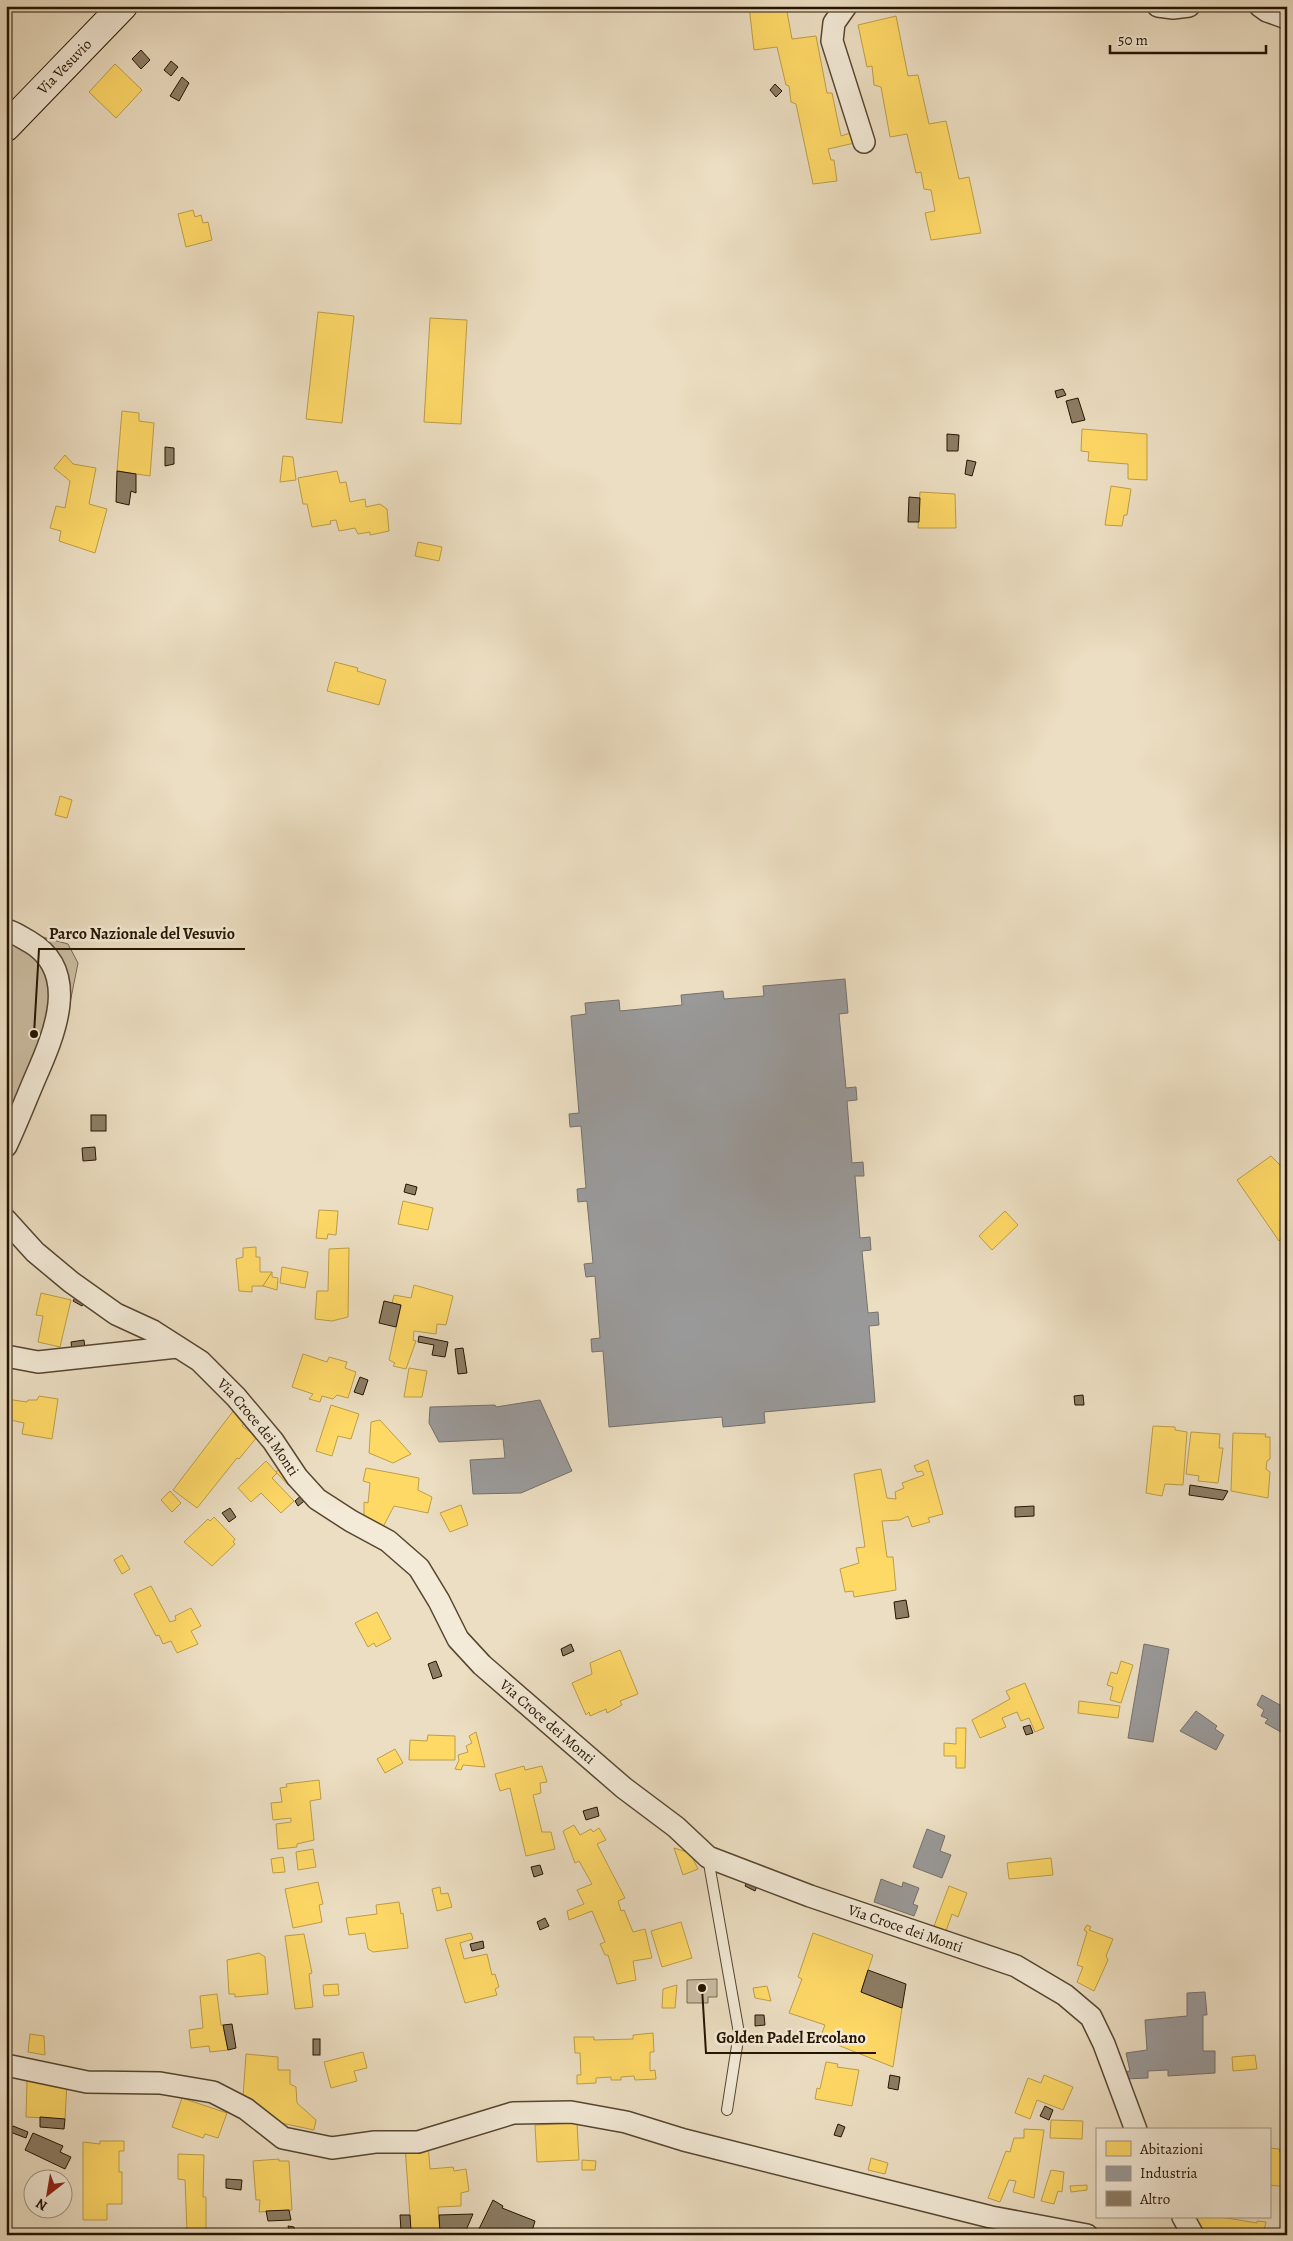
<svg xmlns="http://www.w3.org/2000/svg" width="1293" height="2241" viewBox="0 0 1293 2241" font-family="Alegreya,serif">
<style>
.green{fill:#cabca1;stroke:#776850}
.homes{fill:#ffd966;stroke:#bd9e47}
.industry{fill:#999;stroke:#76716b}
.building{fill:#8c7d65;stroke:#241400}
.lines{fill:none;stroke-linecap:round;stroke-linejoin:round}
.lane-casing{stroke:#564630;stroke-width:12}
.street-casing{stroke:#564630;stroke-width:24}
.secondary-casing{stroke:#241400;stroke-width:30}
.lane{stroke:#f3ead7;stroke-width:10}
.street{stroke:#f3ead7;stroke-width:21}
.secondary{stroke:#f3ead7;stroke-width:28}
.labels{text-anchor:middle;stroke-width:5;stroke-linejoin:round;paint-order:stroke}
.street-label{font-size:15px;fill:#241400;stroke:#f3ead7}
.leader{fill:none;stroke:#241400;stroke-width:2}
.callout-dot{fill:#241400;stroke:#f3ead7;stroke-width:2}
.callout-label{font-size:16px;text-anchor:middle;font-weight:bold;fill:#241400;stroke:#f3ead7;stroke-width:5;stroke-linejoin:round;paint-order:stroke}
</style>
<rect width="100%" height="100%" fill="#ecdec2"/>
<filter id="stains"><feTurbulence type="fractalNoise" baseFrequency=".004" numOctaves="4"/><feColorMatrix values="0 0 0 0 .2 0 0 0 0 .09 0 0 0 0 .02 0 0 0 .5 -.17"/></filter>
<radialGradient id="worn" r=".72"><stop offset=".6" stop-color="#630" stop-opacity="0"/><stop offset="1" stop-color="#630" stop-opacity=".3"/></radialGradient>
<!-- green -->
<g class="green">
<polygon points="6,932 35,935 68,944 78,963 67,1018 55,1050 6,1160"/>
<polygon points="717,1979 717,1997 708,1997 708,2003 687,2003 687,1980"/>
</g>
<!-- homes -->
<g class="homes">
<polygon points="273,6 287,6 282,13"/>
<polygon points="749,6 786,6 792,39 816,36 827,93 832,93 841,136 856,131 859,142 828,149 831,160 834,160 837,181 813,184 796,104 791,102 789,86 786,85 777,47 754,50"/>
<polygon points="896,16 908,76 918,75 929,124 946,121 959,179 969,177 981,233 931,240 925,213 935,211 931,190 924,189 921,172 916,173 907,134 890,137 881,87 874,85 872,66 867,67 858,25"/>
<polygon points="115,64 142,90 116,118 89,92"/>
<polygon points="193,210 195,217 201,215 203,223 208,222 212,240 186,247 178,214"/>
<polygon points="318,312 354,316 342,423 306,419"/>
<polygon points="430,318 467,320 461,424 424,422"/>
<polygon points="122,411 139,413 139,421 154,423 150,476 117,471"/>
<polygon points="1082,429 1147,434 1147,480 1128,479 1128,464 1088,461 1089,452 1081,451"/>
<polygon points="65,455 73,464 96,468 89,504 107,509 95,553 59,541 61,531 50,528 56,506 65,508 70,481 54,468"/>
<polygon points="283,456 293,457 296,480 280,482"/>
<polygon points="337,471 340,483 346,482 350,502 365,499 366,507 380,504 387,509 389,531 370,535 370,532 358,534 355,528 339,531 336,520 330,521 331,524 312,527 307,504 303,504 298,478"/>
<polygon points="1111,486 1131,489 1127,515 1124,515 1122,526 1105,525"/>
<polygon points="920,492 955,494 956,528 918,528"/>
<polygon points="418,542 442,547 439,561 415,556"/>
<polygon points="335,662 358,668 357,671 386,680 379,705 327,691"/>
<polygon points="60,796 72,800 67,818 55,815"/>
<polygon points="1271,1156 1287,1172 1287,1247 1281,1239 1279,1241 1237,1180"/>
<polygon points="403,1201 433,1208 428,1230 398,1224"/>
<polygon points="319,1210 338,1211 336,1235 328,1234 327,1239 316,1238"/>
<polygon points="1005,1211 1018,1225 992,1250 979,1236"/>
<polygon points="256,1247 256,1257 260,1257 260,1272 272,1272 263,1286 252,1286 252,1292 239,1291 236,1259 243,1257 243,1248"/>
<polygon points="349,1248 348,1317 332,1321 315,1319 317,1291 328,1291 329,1249"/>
<polygon points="282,1267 308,1272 305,1288 280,1283"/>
<polygon points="272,1272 272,1277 278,1278 277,1290 263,1286"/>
<polygon points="414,1285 453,1296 446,1325 437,1324 436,1334 414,1331 413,1340 416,1341 406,1369 393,1366 395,1363 389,1360 401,1305 392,1303 394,1295 411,1298"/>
<polygon points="41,1293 71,1300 60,1347 38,1342 43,1316 36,1315"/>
<polygon points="303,1354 327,1362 329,1357 347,1362 345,1368 356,1372 348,1398 337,1395 333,1399 322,1396 320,1402 309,1399 313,1394 292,1387"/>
<polygon points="409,1368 427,1371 422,1397 404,1397"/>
<polygon points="6,1376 10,1377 6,1391"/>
<polygon points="39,1396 58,1399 52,1439 22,1434 24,1423 6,1419 6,1399 27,1402 28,1400 37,1400"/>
<polygon points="331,1405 359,1414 351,1439 338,1436 332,1456 316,1451"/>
<polygon points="234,1410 247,1420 242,1426 257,1437 239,1459 237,1458 197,1508 173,1490"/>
<polygon points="380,1420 411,1454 393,1463 369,1453 371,1422"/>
<polygon points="1153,1426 1175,1427 1175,1430 1187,1432 1183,1485 1165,1484 1162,1496 1146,1493"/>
<polygon points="1191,1432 1220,1434 1219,1448 1223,1448 1218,1483 1198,1481 1199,1476 1186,1474"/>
<polygon points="1233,1433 1266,1434 1265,1437 1270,1437 1270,1459 1267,1461 1266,1469 1270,1472 1268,1498 1231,1491"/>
<polygon points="928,1460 943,1514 928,1518 930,1522 912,1527 908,1516 900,1520 882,1521 887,1557 893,1557 896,1590 854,1597 853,1591 845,1592 840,1569 859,1563 856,1548 865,1547 854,1474 881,1469 887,1498 896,1499 895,1492 904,1488 902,1483 924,1475 922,1471 917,1472 914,1466"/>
<polygon points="266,1461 277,1473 272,1478 294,1501 281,1513 261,1493 251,1502 238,1488"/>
<polygon points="284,1465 297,1479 289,1486 276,1472"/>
<polygon points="366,1468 419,1478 418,1490 432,1497 428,1513 394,1506 383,1527 364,1518 364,1502 368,1503 370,1483 363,1481"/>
<polygon points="170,1491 181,1503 172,1512 161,1500"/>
<polygon points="461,1505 468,1525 450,1532 440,1513"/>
<polygon points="214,1517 235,1539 233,1542 235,1544 212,1566 184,1542 208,1519 210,1521"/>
<polygon points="122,1555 130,1569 122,1574 114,1560"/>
<polygon points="151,1586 170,1622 176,1620 175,1616 191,1608 201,1626 191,1631 198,1644 177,1653 171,1641 163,1644 159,1635 156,1636 134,1594"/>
<polygon points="377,1612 391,1639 376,1647 374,1643 368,1647 355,1623"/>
<polygon points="620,1650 638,1694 620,1701 622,1705 607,1713 606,1709 590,1716 589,1712 586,1715 572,1683 592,1674 590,1663"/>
<polygon points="1121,1661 1133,1665 1121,1703 1110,1700 1113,1687 1107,1685 1111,1672 1117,1674"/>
<polygon points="1025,1683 1044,1728 1035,1732 1029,1718 1021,1721 1017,1712 1002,1718 1006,1727 980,1738 972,1720 1010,1699 1006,1691"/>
<polygon points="1079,1701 1120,1706 1118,1718 1078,1713"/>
<polygon points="956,1728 966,1728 965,1768 956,1768 956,1756 944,1756 944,1743 956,1744"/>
<polygon points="476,1732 485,1767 463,1765 461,1770 455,1769 459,1760 458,1755 468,1752 466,1746 472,1743 469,1736"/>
<polygon points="428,1735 455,1736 455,1760 409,1760 410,1740 427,1741"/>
<polygon points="395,1749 403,1763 385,1773 377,1759"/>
<polygon points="524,1766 525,1770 542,1766 547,1782 540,1783 541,1793 533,1795 542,1832 551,1832 555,1849 526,1856 510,1788 500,1791 495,1774"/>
<polygon points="319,1780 321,1799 310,1801 314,1840 297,1844 297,1847 278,1849 276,1824 291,1822 291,1818 273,1820 271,1803 282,1802 280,1788 287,1787 286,1784"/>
<polygon points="574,1825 580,1835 591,1829 593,1832 599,1828 606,1840 597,1844 625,1898 618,1901 621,1911 624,1910 633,1932 645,1929 652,1958 633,1961 636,1980 617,1984 608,1955 605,1955 600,1944 605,1942 592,1911 569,1920 567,1911 584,1904 577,1890 592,1884 579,1861 575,1863 563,1831"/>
<polygon points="674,1848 690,1853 698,1869 683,1875"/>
<polygon points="313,1849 316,1867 298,1870 296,1852"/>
<polygon points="283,1857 285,1872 273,1873 271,1859"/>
<polygon points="1051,1858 1053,1875 1009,1879 1007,1863"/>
<polygon points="318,1882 323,1904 319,1905 322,1922 293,1928 285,1889"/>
<polygon points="949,1886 967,1893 958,1917 952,1914 945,1934 933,1929"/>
<polygon points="440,1887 441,1894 448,1893 452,1907 437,1911 432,1889"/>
<polygon points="399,1902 401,1914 403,1913 408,1948 373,1952 368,1949 365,1933 349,1935 346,1918 377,1914 376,1905"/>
<polygon points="681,1922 692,1958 662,1967 651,1931"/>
<polygon points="1087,1925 1091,1927 1089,1930 1113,1939 1106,1956 1108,1960 1094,1991 1077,1982 1083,1967 1077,1965 1087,1932 1084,1930"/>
<polygon points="471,1933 473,1939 460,1943 464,1959 487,1954 492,1975 495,1974 499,1987 495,1989 497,1995 465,2003 445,1939"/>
<polygon points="813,1933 873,1955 861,1992 902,2008 893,2067 820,2038 825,2025 789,2013 802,1979 798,1977"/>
<polygon points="304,1934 312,1973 309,1974 313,2007 295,2009 285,1936"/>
<polygon points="259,1953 265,1957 268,1994 235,1997 235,1994 229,1994 227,1960"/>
<polygon points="338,1984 339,1995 324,1996 323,1985"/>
<polygon points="677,1985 675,2008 662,2008 663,1989"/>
<polygon points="767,1986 771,2001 755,1998 753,1988"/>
<polygon points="217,1994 221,2025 223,2025 228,2050 210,2052 209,2046 191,2048 189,2030 203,2028 200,1996"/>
<polygon points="653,2033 654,2052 650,2052 650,2071 655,2070 656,2079 635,2080 634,2076 621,2077 621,2080 611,2080 611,2077 596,2078 596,2083 577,2084 577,2075 581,2075 580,2053 575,2053 574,2037 594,2037 594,2040 633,2039 633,2035"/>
<polygon points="30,2034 44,2036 45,2055 28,2052"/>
<polygon points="363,2052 367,2068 354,2071 357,2081 331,2088 324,2062"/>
<polygon points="246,2054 278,2057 278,2070 290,2070 290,2084 296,2087 297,2103 316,2120 314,2130 272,2121 243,2097"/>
<polygon points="1255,2055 1257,2069 1233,2071 1232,2057"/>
<polygon points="826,2062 838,2064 837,2067 859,2070 852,2106 815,2099 817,2088 820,2089"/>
<polygon points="1044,2075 1073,2087 1063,2110 1037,2100 1030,2119 1015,2113 1028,2078 1041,2083"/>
<polygon points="27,2081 67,2083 65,2119 26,2117"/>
<polygon points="182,2098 227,2113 218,2138 205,2134 203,2138 172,2127"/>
<polygon points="1051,2120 1083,2121 1082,2139 1050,2138"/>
<polygon points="577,2123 579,2160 537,2162 535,2125"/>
<polygon points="1024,2129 1044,2130 1034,2198 1013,2192 1016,2181 1009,2180 1000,2202 988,2198 1006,2151 1010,2152 1014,2138 1024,2138"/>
<polygon points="100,2141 124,2141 124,2151 119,2151 119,2172 122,2172 122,2204 107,2204 107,2220 83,2220 83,2142 100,2144"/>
<polygon points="428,2143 430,2169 453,2167 454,2171 466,2169 469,2191 461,2193 461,2206 438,2207 440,2233 411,2231 405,2146"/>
<polygon points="1269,2148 1279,2149 1280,2152 1287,2153 1287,2187 1269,2185"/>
<polygon points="178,2154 204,2155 203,2197 206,2197 206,2233 187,2231 185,2180 178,2179"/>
<polygon points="871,2158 888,2163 885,2174 868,2170"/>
<polygon points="279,2159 279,2161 289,2161 292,2210 259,2212 260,2200 256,2200 253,2161"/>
<polygon points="582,2160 596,2161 595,2170 582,2170"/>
<polygon points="1051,2170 1064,2172 1062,2192 1058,2191 1054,2204 1041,2201"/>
<polygon points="1087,2185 1087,2190 1071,2192 1070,2186"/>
<polygon points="1193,2217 1221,2217 1257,2223 1257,2221 1266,2222 1263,2235 1204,2235"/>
<polygon points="618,2230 632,2235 616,2235"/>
</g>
<!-- industry -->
<g class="industry">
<polygon points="845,979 848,1013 839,1014 846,1088 856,1087 857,1100 847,1101 852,1163 863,1162 864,1176 855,1176 860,1238 870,1237 871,1250 862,1251 868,1313 878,1312 879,1325 869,1326 875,1402 764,1412 765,1423 723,1427 722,1417 609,1427 603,1351 592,1352 591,1339 600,1338 595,1276 586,1277 584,1264 593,1263 587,1201 578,1202 577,1189 586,1188 581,1126 570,1127 569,1114 579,1113 571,1016 586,1014 585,1003 619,1000 620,1011 682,1005 681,995 723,991 724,999 764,996 763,986"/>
<polygon points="540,1400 572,1471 521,1493 473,1494 470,1460 505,1458 503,1439 439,1442 429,1423 430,1407 495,1405 496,1407"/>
<polygon points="1144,1644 1169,1649 1153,1742 1128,1738"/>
<polygon points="1262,1695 1287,1709 1286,1735 1265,1723 1268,1719 1261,1716 1264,1710 1257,1705"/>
<polygon points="1196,1711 1217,1726 1215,1729 1224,1735 1216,1750 1180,1731"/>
<polygon points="927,1829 945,1836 940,1851 951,1855 942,1878 913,1867"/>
<polygon points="881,1879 902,1887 903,1882 919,1888 913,1904 918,1906 914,1916 874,1902"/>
<polygon points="1205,1992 1207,2015 1203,2015 1203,2051 1215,2051 1215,2073 1168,2076 1168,2070 1148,2071 1148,2078 1125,2079 1123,2072 1130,2071 1126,2053 1147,2050 1145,2020 1187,2016 1187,1993"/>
</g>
<!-- building -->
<g class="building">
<polygon points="141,50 150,60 141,69 132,59"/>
<polygon points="171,61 178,67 171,76 164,70"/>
<polygon points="182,77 189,83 179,101 170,96"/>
<polygon points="775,84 782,91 776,97 770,90"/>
<polygon points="1063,389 1066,395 1057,398 1055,391"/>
<polygon points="1078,398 1085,420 1072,423 1066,401"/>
<polygon points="947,434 959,435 958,451 947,451"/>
<polygon points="165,447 174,448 174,464 165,466"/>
<polygon points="967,460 976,462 972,476 965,474"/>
<polygon points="117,471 136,474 136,493 131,491 129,505 116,502"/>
<polygon points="909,497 920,498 919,522 908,522"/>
<rect x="91" y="1115" width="15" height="16"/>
<polygon points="95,1147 96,1160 83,1161 82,1148"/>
<polygon points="406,1184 417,1187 415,1195 404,1192"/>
<polygon points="78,1293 87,1298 82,1306 73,1301"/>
<polygon points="384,1301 401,1305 396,1327 379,1323"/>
<polygon points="419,1336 448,1342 445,1357 432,1355 434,1345 418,1342"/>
<polygon points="84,1340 85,1349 72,1351 71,1342"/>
<polygon points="463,1348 467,1373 458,1374 455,1349"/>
<polygon points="360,1377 368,1380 363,1395 354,1392"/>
<polygon points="1083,1395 1084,1405 1075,1405 1074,1396"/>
<polygon points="1190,1485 1228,1491 1223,1500 1189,1495"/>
<polygon points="304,1493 308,1498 298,1506 295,1501"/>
<polygon points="1034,1506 1034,1516 1015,1517 1015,1507"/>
<polygon points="230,1508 236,1517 229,1522 222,1513"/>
<polygon points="906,1600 909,1617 896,1619 894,1602"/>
<polygon points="571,1644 574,1651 563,1656 561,1649"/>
<polygon points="436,1661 442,1676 433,1679 428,1664"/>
<polygon points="1030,1725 1033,1733 1026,1735 1023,1727"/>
<polygon points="597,1807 599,1816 586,1820 583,1811"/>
<polygon points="540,1865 543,1874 534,1877 531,1867"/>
<polygon points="749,1877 759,1881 755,1891 745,1886"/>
<polygon points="545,1918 549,1926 540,1930 537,1922"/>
<polygon points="483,1941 484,1948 472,1951 470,1944"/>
<polygon points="868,1970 906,1984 902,2008 861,1992"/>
<polygon points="755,2015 764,2015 765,2025 755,2026"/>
<polygon points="232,2024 236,2048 228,2050 223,2025"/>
<rect x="313" y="2039" width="7" height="16"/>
<polygon points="890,2075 900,2077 898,2090 888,2088"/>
<polygon points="1045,2106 1053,2110 1049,2120 1040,2116"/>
<polygon points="40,2117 65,2119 64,2129 40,2127"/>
<polygon points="838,2124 845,2127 841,2137 834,2135"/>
<polygon points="13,2126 28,2132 26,2138 10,2132"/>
<polygon points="33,2133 63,2146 60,2152 71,2157 65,2169 25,2150"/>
<polygon points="226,2179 242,2180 241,2190 226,2188"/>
<polygon points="493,2200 503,2206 502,2208 535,2221 531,2235 476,2235"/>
<polygon points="289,2210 291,2220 268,2221 266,2211"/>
<polygon points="473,2214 464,2235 440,2233 439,2215"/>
<polygon points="400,2215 410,2215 411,2231 401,2231"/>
<polygon points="288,2226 294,2227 296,2235 290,2235"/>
</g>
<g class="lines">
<!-- lane casing -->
<g class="lane-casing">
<polyline id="lane" points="708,1858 739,2033 727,2110"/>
</g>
<!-- street casing -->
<g class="street-casing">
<g id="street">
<polyline points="846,6 834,23 832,41 864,142"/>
<polyline points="1158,6 1173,8 1189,6"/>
<polyline points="1260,6 1267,11 1287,18"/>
<path d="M6,930C15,932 22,938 30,942C81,972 54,1035 36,1076C26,1099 17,1123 6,1146"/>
<path id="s1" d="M6,1220L35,1252L71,1282L116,1314L153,1331L200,1361L236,1397L273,1441L297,1477L317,1499L351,1521L388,1541L419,1568L439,1601L458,1639L482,1665L624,1788L676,1827L708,1857L810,1896L1016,1966L1065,1995L1091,2017L1104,2044L1136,2130"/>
<polyline points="6,1356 38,1362 177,1347"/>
<polyline points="6,2065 87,2082 160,2083 213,2092 246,2109 283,2138 332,2148 375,2142 418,2142 513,2113 571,2112 626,2122 684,2140 991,2217 1087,2235"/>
<polyline points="1183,2217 1193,2235"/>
</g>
</g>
<!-- secondary casing -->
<g class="secondary-casing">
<g id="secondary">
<path id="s2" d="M6,127L123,6"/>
</g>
</g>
<!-- lane -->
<use href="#lane" class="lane"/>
<!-- street -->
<use href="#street" class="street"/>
<!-- secondary -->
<use href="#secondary" class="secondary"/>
</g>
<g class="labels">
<!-- street labels -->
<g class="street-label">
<text dy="5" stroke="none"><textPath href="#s2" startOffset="84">Via Vesuvio</textPath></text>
<text dy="5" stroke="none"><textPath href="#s1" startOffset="330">Via Croce dei Monti</textPath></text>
<text dy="5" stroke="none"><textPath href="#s1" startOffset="750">Via Croce dei Monti</textPath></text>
<text dy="5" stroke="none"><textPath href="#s1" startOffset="1170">Via Croce dei Monti</textPath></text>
</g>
</g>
<!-- callouts -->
<path class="leader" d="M34 1034L39 949H245M702 1988L706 2053H876"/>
<g class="callout-dot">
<circle cx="34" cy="1034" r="5"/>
<circle cx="702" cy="1988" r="5"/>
</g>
<g class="callout-label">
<text x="142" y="939">Parco Nazionale del Vesuvio</text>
<text x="791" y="2043">Golden Padel Ercolano</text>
</g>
<!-- margin -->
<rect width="1293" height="2241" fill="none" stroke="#ecdec2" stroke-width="25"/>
<rect x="8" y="8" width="1278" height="2226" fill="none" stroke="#241400" stroke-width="2.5"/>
<rect x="12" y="12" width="1268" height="2216" fill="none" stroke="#241400"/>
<!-- legend -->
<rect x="1096" y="2128" width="175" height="90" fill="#f3ead7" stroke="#a09481"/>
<rect x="1106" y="2141" width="25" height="15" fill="#ffd966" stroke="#a09481"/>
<text x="1140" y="2154" font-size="15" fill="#241400">Abitazioni</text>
<rect x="1106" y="2166" width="25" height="15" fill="#999999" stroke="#a09481"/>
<text x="1140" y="2178" font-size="15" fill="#241400">Industria</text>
<rect x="1106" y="2191" width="25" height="15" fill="#8c7d65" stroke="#a09481"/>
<text x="1140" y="2204" font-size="15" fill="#241400">Altro</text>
<!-- north arrow -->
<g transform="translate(48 2194) rotate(211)"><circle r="24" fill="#f3ead7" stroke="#a09481"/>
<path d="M0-4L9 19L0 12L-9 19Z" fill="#8f2418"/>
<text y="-8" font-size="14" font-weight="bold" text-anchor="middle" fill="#241400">N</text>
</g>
<!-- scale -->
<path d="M1110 45v8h156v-8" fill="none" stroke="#241400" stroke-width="2.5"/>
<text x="1118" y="45" font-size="15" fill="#241400" stroke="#f3ead7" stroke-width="4" paint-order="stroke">50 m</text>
<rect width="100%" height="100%" filter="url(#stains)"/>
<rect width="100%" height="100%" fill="url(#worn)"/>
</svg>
